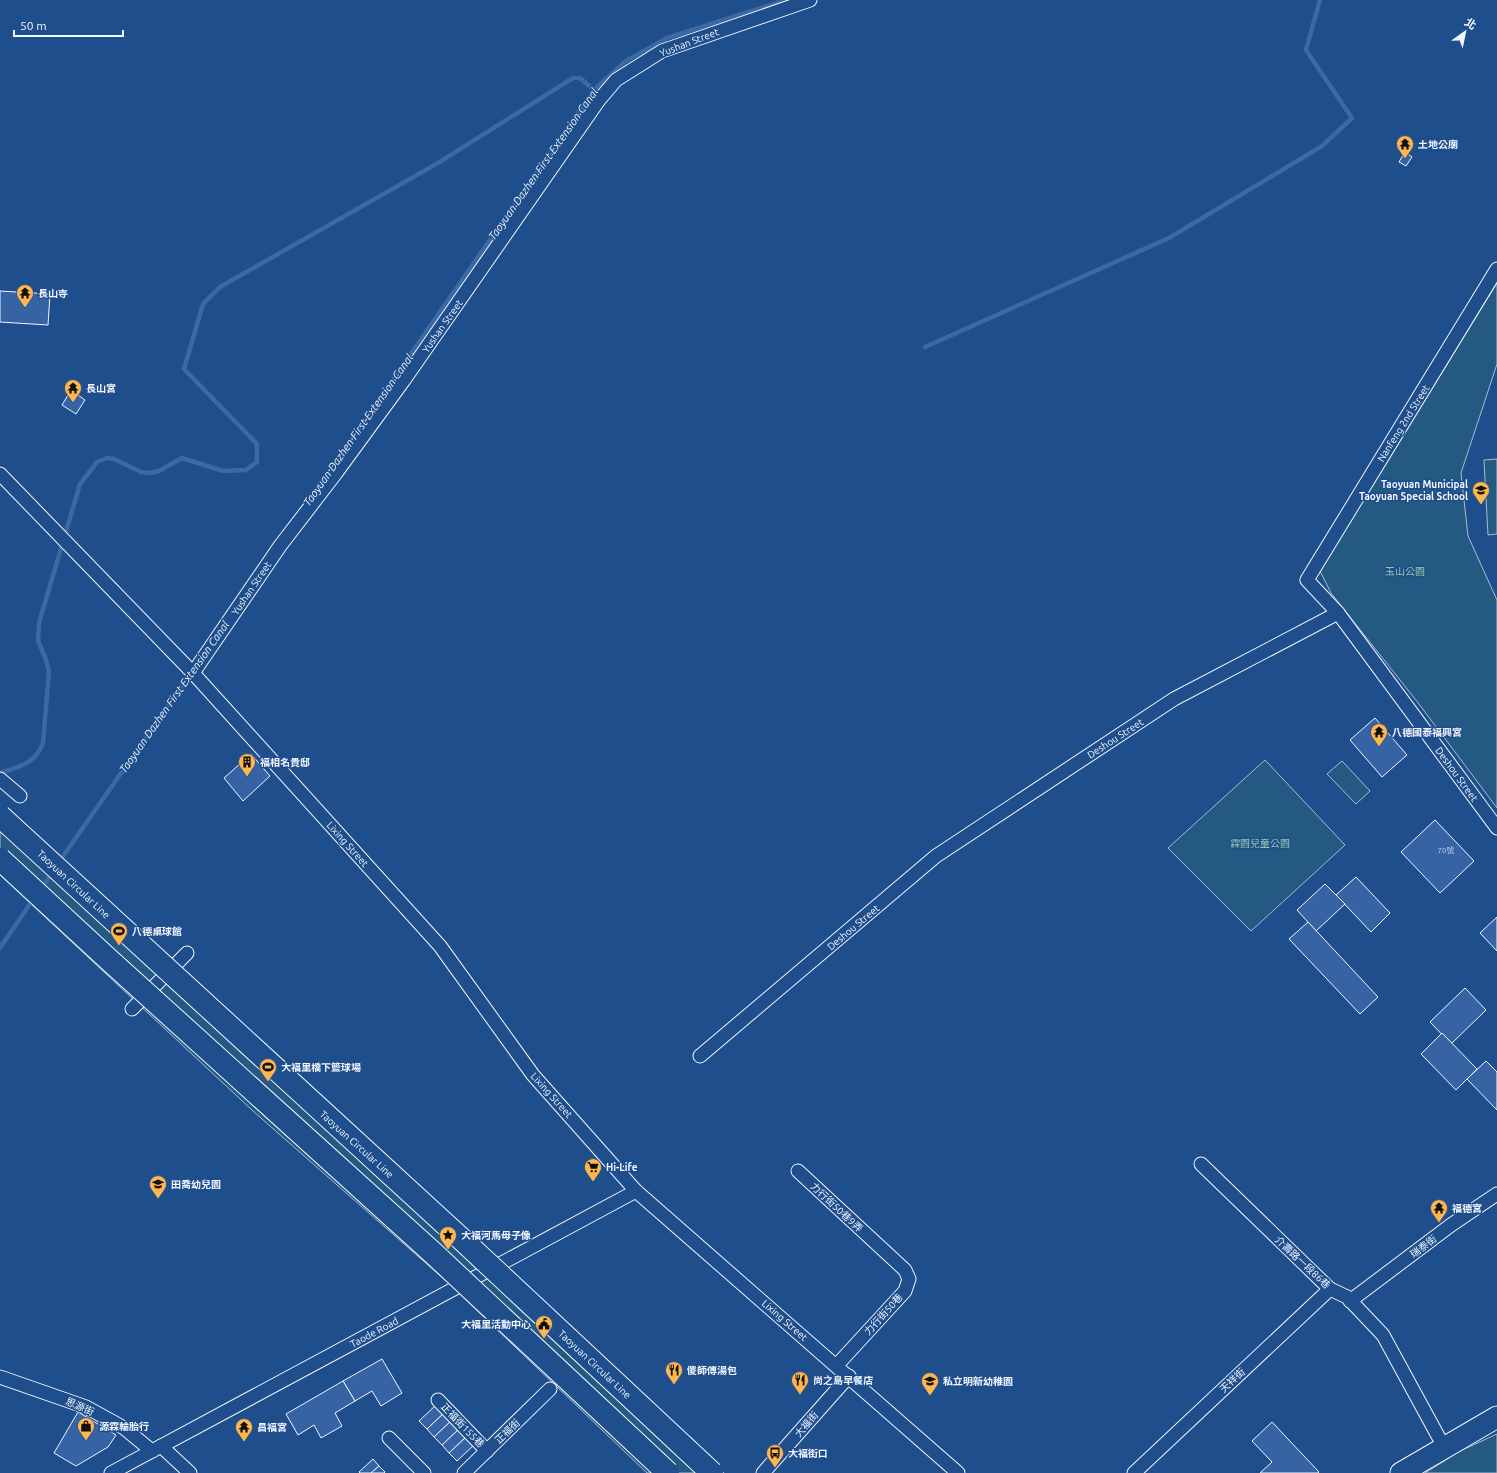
<svg xmlns="http://www.w3.org/2000/svg" width="1497" height="1473" viewBox="0 0 1497 1473" font-family="Ubuntu,'Noto Sans TC',sans-serif">
<style>
.green{fill:#245a82;stroke:#a8bbd7}
.lines{fill:none;stroke-linecap:round;stroke-linejoin:round}
.stream{stroke:#3b69a3;stroke-width:4.5}
.building{fill:#3563a3;stroke:#f2f6ff}
.minor-casing{stroke:#f2f6ff;stroke-width:15}
.primary-casing{stroke:#f2f6ff;stroke-width:23}
.minor{stroke:#1f4e8c;stroke-width:13}
.primary{stroke:#1f4e8c;stroke-width:21}
.motorway-bridge-casing{stroke:#f2f6ff;stroke-width:24;stroke-linecap:butt}
.motorway-bridge{stroke:#1f4e8c;stroke-width:22}
.labels{text-anchor:middle;stroke-width:3;stroke-linejoin:round;paint-order:stroke}
.number-label{font-size:8px;fill:#c3d1e8}
.street-label{font-size:10px;fill:#f2f6ff;stroke:#1f4e8c}
.poi-label{font-size:10px;font-weight:bold;fill:#f2f6ff;stroke:#1f4e8c;text-anchor:start}
.park-label{font-size:10px;fill:#97c8a6;stroke:#1f4e8c}
.water-label{font-size:11px;font-style:italic;fill:#f2f6ff;stroke:#1f4e8c}
</style>
<rect width="100%" height="100%" fill="#1f4e8c"/>
<!-- green -->
<g class="green">
<polygon points="1497,283 1497,364 1461,473 1468,536 1497,600 1497,808 1419,704 1331,593 1320,571"/>
<polygon points="1497,459 1497,534 1488,535 1484,460"/>
<polygon points="1265,760 1345,845 1251,931 1168,848"/>
<polygon points="1342,761 1370,791 1356,804 1327,774"/>
<polygon points="0,805 724,1473 647,1473 445,1280 253,1111 0,875"/>
<polygon points="1497,1434 1497,1473 1425,1473 1460,1451"/>
</g>
<g class="lines">
<!-- stream -->
<g class="stream">
<polyline points="925,347 1169,238 1322,146 1352,118 1306,50 1320,0"/>
<polyline points="324,479 594,90 626,61 667,38 786,0"/>
<path d="M0,773C19,767 36,763 43,743L49,671L45,657L38,641L39,623L80,484L97,462L107,458L114,459L141,472L151,473L159,471L182,458L223,471L246,470L257,462V444L184,369L203,304L220,287L438,163L573,78H580L594,90"/>
<polyline points="59,862 191,673"/>
<polyline points="41,889 53,872"/>
<polyline points="0,948 34,898"/>
</g>
</g>
<!-- building -->
<g class="building">
<polygon points="1405,152 1412,157 1406,166 1399,162"/>
<polygon points="0,291 50,294 48,325 0,322"/>
<polygon points="71,390 85,400 76,414 62,405"/>
<polygon points="1375,718 1407,755 1382,777 1350,740"/>
<polygon points="251,754 270,776 243,801 224,778"/>
<polygon points="1435,820 1474,861 1440,893 1401,852"/>
<polygon points="1356,877 1390,913 1371,932 1336,895"/>
<polygon points="1325,884 1345,904 1316,931 1297,910"/>
<polygon points="1497,917 1497,951 1480,933"/>
<polygon points="1308,922 1378,997 1360,1014 1289,939"/>
<polygon points="1465,988 1486,1010 1451,1044 1430,1022"/>
<polygon points="1442,1033 1477,1069 1456,1090 1421,1054"/>
<polygon points="1486,1061 1497,1072 1497,1110 1467,1079"/>
<polygon points="382,1359 402,1393 381,1406 372,1391 355,1401 343,1381"/>
<polygon points="343,1381 355,1401 335,1413 342,1426 321,1438 314,1425 298,1435 286,1414"/>
<polygon points="436,1405 444,1413 427,1429 419,1421"/>
<polygon points="78,1412 116,1435 108,1447 76,1466 54,1453"/>
<polygon points="444,1413 451,1421 434,1437 427,1429"/>
<polygon points="451,1421 459,1429 442,1445 434,1437"/>
<polygon points="1272,1422 1319,1472 1318,1473 1260,1473 1272,1462 1252,1441"/>
<polygon points="459,1429 466,1437 449,1453 442,1445"/>
<polygon points="466,1437 474,1445 457,1461 449,1453"/>
<polygon points="373,1459 379,1466 371,1473 360,1473 359,1472"/>
<polygon points="379,1466 385,1472 384,1473 371,1473"/>
</g>
<g class="lines">
<!-- minor casing -->
<g class="minor-casing">
<g id="minor">
<polyline points="1497,269 1307,580 1338,613 1497,828"/>
<polyline points="0,474 193,673 440,946 533,1075 636,1191 958,1473"/>
<polyline points="193,673 280,546 336,473 404,380 599,100 616,80 662,51 810,0"/>
<polyline points="0,779 20,796"/>
<polyline points="132,1009 187,953"/>
<polyline points="700,1056 936,856 1174,699 1338,613"/>
<polyline points="1201,1164 1330,1289 1347,1297 1383,1335 1444,1447"/>
<polyline points="798,1171 905,1270 909,1279 905,1291 837,1365"/>
<polyline points="1350,1301 1451,1225 1497,1194"/>
<polyline points="0,1377 86,1407 124,1428 152,1451"/>
<polyline points="438,1400 487,1451"/>
<polyline points="389,1438 424,1473"/>
<polyline points="161,1446 190,1473"/>
<polyline points="111,1473 636,1191"/>
<polyline points="464,1473 550,1389"/>
<polyline points="763,1473 849,1376"/>
<polyline points="1134,1473 1330,1289"/>
</g>
</g>
<!-- primary casing -->
<g class="primary-casing">
<polyline id="primary" points="1401,1473 1497,1417"/>
</g>
<!-- minor -->
<use href="#minor" class="minor"/>
<!-- primary -->
<use href="#primary" class="primary"/>
<!-- motorway-bridge casing -->
<g class="motorway-bridge-casing">
<g id="motorway-bridge">
<polyline points="0,816 456,1234 712,1473"/>
<polyline points="0,859 107,958 433,1253 668,1473"/>
</g>
</g>
<!-- motorway-bridge -->
<use href="#motorway-bridge" class="motorway-bridge"/>
</g>
<!-- icons -->
<defs>
<g id="temple-pin" transform="scale(0.9)"><path d="M0 17L-7.5 6A9.5 9.5 0 1 1 7.5 6Z" fill="#ffb74d" stroke="#1f4e8c"/><path d="M0-6L5-2H3V0L6.5 2.5H4V6H1.5V3h-3V6H-4V2.5H-6.5L-3 0V-2H-5Z" fill="#111"/></g>
<g id="school-pin" transform="scale(0.9)"><path d="M0 17L-7.5 6A9.5 9.5 0 1 1 7.5 6Z" fill="#ffb74d" stroke="#1f4e8c"/><path d="M0-5L7-2L0 1L-7-2ZM-4 1L0 2.5L4 1V4Q0 6-4 4Z" fill="#111"/></g>
<g id="building-pin" transform="scale(0.9)"><path d="M0 17L-7.5 6A9.5 9.5 0 1 1 7.5 6Z" fill="#ffb74d" stroke="#1f4e8c"/><path d="M-4-6H4V6H1V3H-1V6H-4ZM-2.5-4.3h1.7v1.8h-1.7ZM.8-4.3h1.7v1.8H.8ZM-2.5-1h1.7V.8h-1.7ZM.8-1h1.7V.8H.8Z" fill="#111"/></g>
<g id="stadium-pin" transform="scale(0.9)"><path d="M0 17L-7.5 6A9.5 9.5 0 1 1 7.5 6Z" fill="#ffb74d" stroke="#1f4e8c"/><path d="M0-5a6.5 5 0 1 0 0 10a6.5 5 0 1 0 0-10ZM-3.5-1.8h7v3.6h-7Z" fill="#111"/></g>
<g id="supermarket-pin" transform="scale(0.9)"><path d="M0 17L-7.5 6A9.5 9.5 0 1 1 7.5 6Z" fill="#ffb74d" stroke="#1f4e8c"/><path d="M-6-5.5h2.5l.6 2H6L4.5 2H-2.5L-4.4-4H-6ZM-1.5 3.2a1.3 1.3 0 1 0 .1 0ZM3 3.2a1.3 1.3 0 1 0 .1 0Z" fill="#111"/></g>
<g id="sight-pin" transform="scale(0.9)"><path d="M0 17L-7.5 6A9.5 9.5 0 1 1 7.5 6Z" fill="#ffb74d" stroke="#1f4e8c"/><path d="M0-6L1.8-2.2L6-1.7L2.9 1.2L3.7 5.4L0 3.3L-3.7 5.4L-2.9 1.2L-6-1.7L-1.8-2.2Z" fill="#111"/></g>
<g id="civic-pin" transform="scale(0.9)"><path d="M0 17L-7.5 6A9.5 9.5 0 1 1 7.5 6Z" fill="#ffb74d" stroke="#1f4e8c"/><path d="M-.6-6.5H3V-4.5H.6V-3L4-1V1h2V6H-6V1h2V-1L-.6-3ZM-1.2 2.5V6h2.4V2.5Z" fill="#111"/></g>
<g id="restaurant-pin" transform="scale(0.9)"><path d="M0 17L-7.5 6A9.5 9.5 0 1 1 7.5 6Z" fill="#ffb74d" stroke="#1f4e8c"/><path d="M-5-6h1v4h1v-4h1v4h1v-4h1v5L-1.5 .5V6h-2V.5L-5-1ZM5-6V6H3V1.5H1.5Q1.5-4 5-6Z" fill="#111"/></g>
<g id="shop-pin" transform="scale(0.9)"><path d="M0 17L-7.5 6A9.5 9.5 0 1 1 7.5 6Z" fill="#ffb74d" stroke="#1f4e8c"/><path d="M-5-2.5h2.3a2.7 3.5 0 0 1 5.4 0H5L5.5 6h-11ZM-1.5-2.5h3a1.5 2.3 0 0 0-3 0Z" fill="#111"/></g>
<g id="bus-pin" transform="scale(0.9)"><path d="M0 17L-7.5 6A9.5 9.5 0 1 1 7.5 6Z" fill="#ffb74d" stroke="#1f4e8c"/><path d="M-5-6H5V4H4V6H2V4H-2V6H-4V4H-5ZM-3.5-4V0h7V-4ZM-3.5 1.2v1.5H-2V1.2ZM2 1.2v1.5H3.5V1.2Z" fill="#111"/></g>
</defs>
<g fill-rule="evenodd">
<use href="#temple-pin" x="1405" y="144"/>
<use href="#temple-pin" x="25" y="293"/>
<use href="#temple-pin" x="73" y="388"/>
<use href="#school-pin" x="1481" y="490"/>
<use href="#temple-pin" x="1379" y="732"/>
<use href="#building-pin" x="247" y="762"/>
<use href="#stadium-pin" x="119" y="931"/>
<use href="#stadium-pin" x="268" y="1067"/>
<use href="#supermarket-pin" x="593" y="1167"/>
<use href="#school-pin" x="158" y="1184"/>
<use href="#temple-pin" x="1439" y="1208"/>
<use href="#sight-pin" x="448" y="1235"/>
<use href="#civic-pin" x="544" y="1324"/>
<use href="#restaurant-pin" x="674" y="1370"/>
<use href="#restaurant-pin" x="800" y="1380"/>
<use href="#school-pin" x="930" y="1381"/>
<use href="#shop-pin" x="86" y="1426"/>
<use href="#temple-pin" x="244" y="1427"/>
<use href="#bus-pin" x="775" y="1453"/>
</g>
<g class="labels">
<!-- number labels -->
<g class="number-label">
<text x="1446" y="853">70號</text>
</g>
<!-- street labels -->
<g class="street-label">
<text transform="translate(689 42) rotate(-21)" y="4">Yushan Street</text>
<text transform="translate(442 326) rotate(-55)" y="4">Yushan Street</text>
<text transform="translate(1403 423) rotate(-58)" y="4">Nanfeng 2nd Street</text>
<text transform="translate(251 588) rotate(-56)" y="4">Yushan Street</text>
<text transform="translate(1115 738) rotate(-33)" y="4">Deshou Street</text>
<text transform="translate(1457 774) rotate(54)" y="4">Deshou Street</text>
<text transform="translate(348 844) rotate(48)" y="4">Lixing Street</text>
<text transform="translate(74 884) rotate(43)" y="4">Taoyuan Circular Line</text>
<text transform="translate(853 927) rotate(-40)" y="4">Deshou Street</text>
<text transform="translate(552 1095) rotate(48)" y="4">Lixing Street</text>
<text transform="translate(357 1144) rotate(42)" y="4">Taoyuan Circular Line</text>
<text transform="translate(837 1207) rotate(43)" y="4">力行街50巷9弄</text>
<text transform="translate(1423 1246) rotate(-37)" y="4">瑞泰街</text>
<text transform="translate(1303 1262) rotate(43)" y="4">介壽路一段86巷</text>
<text transform="translate(883 1314) rotate(-48)" y="4">力行街50巷</text>
<text transform="translate(785 1320) rotate(41)" y="4">Lixing Street</text>
<text transform="translate(374 1332) rotate(-28)" y="4">Taode Road</text>
<text transform="translate(595 1364) rotate(43)" y="4">Taoyuan Circular Line</text>
<text transform="translate(1232 1380) rotate(-43)" y="4">天祥街</text>
<text transform="translate(80 1406) rotate(23)" y="4">思源街</text>
<text transform="translate(806 1424) rotate(-49)" y="4">大福街</text>
<text transform="translate(463 1425) rotate(46)" y="4">正福街155巷</text>
<text transform="translate(507 1431) rotate(-44)" y="4">正福街</text>
</g>
<!-- poi labels -->
<g class="poi-label">
<text x="1418" y="148">土地公廟</text>
<text x="38" y="297">長山寺</text>
<text x="86" y="392">長山宮</text>
<text x="1468" y="488" text-anchor="end">Taoyuan Municipal<tspan x="1468" dy="12">Taoyuan Special School</tspan></text>
<text x="1392" y="736">八德國泰福興宮</text>
<text x="260" y="766">福相名貴邸</text>
<text x="132" y="935">八德桌球館</text>
<text x="281" y="1071">大福里橋下籃球場</text>
<text x="606" y="1171">Hi-Life</text>
<text x="171" y="1188">田喬幼兒園</text>
<text x="1452" y="1212">福德宮</text>
<text x="461" y="1239">大福河馬母子像</text>
<text x="531" y="1328" text-anchor="end">大福里活動中心</text>
<text x="687" y="1374">儍師傅湯包</text>
<text x="813" y="1384">尚之島早餐店</text>
<text x="943" y="1385">私立明新幼稚園</text>
<text x="99" y="1430">源霖輪胎行</text>
<text x="257" y="1431">昌福宮</text>
<text x="788" y="1457">大福街口</text>
</g>
<!-- park labels -->
<g class="park-label">
<text x="1405" y="575">玉山公園</text>
<text x="1260" y="847">霖園兒童公園</text>
</g>
<!-- water labels -->
<g class="water-label">
<text transform="translate(543 164) rotate(-55)" y="4">Taoyuan Dazhen First Extension Canal</text>
<text transform="translate(358 430) rotate(-55)" y="4">Taoyuan Dazhen First Extension Canal</text>
<text transform="translate(174 697) rotate(-55)" y="4">Taoyuan Dazhen First Extension Canal</text>
</g>
</g>
<!-- north arrow -->
<g transform="translate(1465 32) rotate(33)" stroke="#1f4e8c" stroke-width="3" paint-order="stroke">
<path d="M0-3L7 15L0 10L-7 15Z" fill="#f2f6ff"/>
<text y="-6" font-size="11" font-weight="bold" text-anchor="middle" fill="#f2f6ff">北</text>
</g>
<!-- scale -->
<path d="M14 30v6h109v-6" fill="none" stroke="#f2f6ff" stroke-width="2"/>
<text x="20" y="30" font-size="12" fill="#f2f6ff" stroke="#1f4e8c" stroke-width="3" paint-order="stroke">50 m</text>
</svg>
